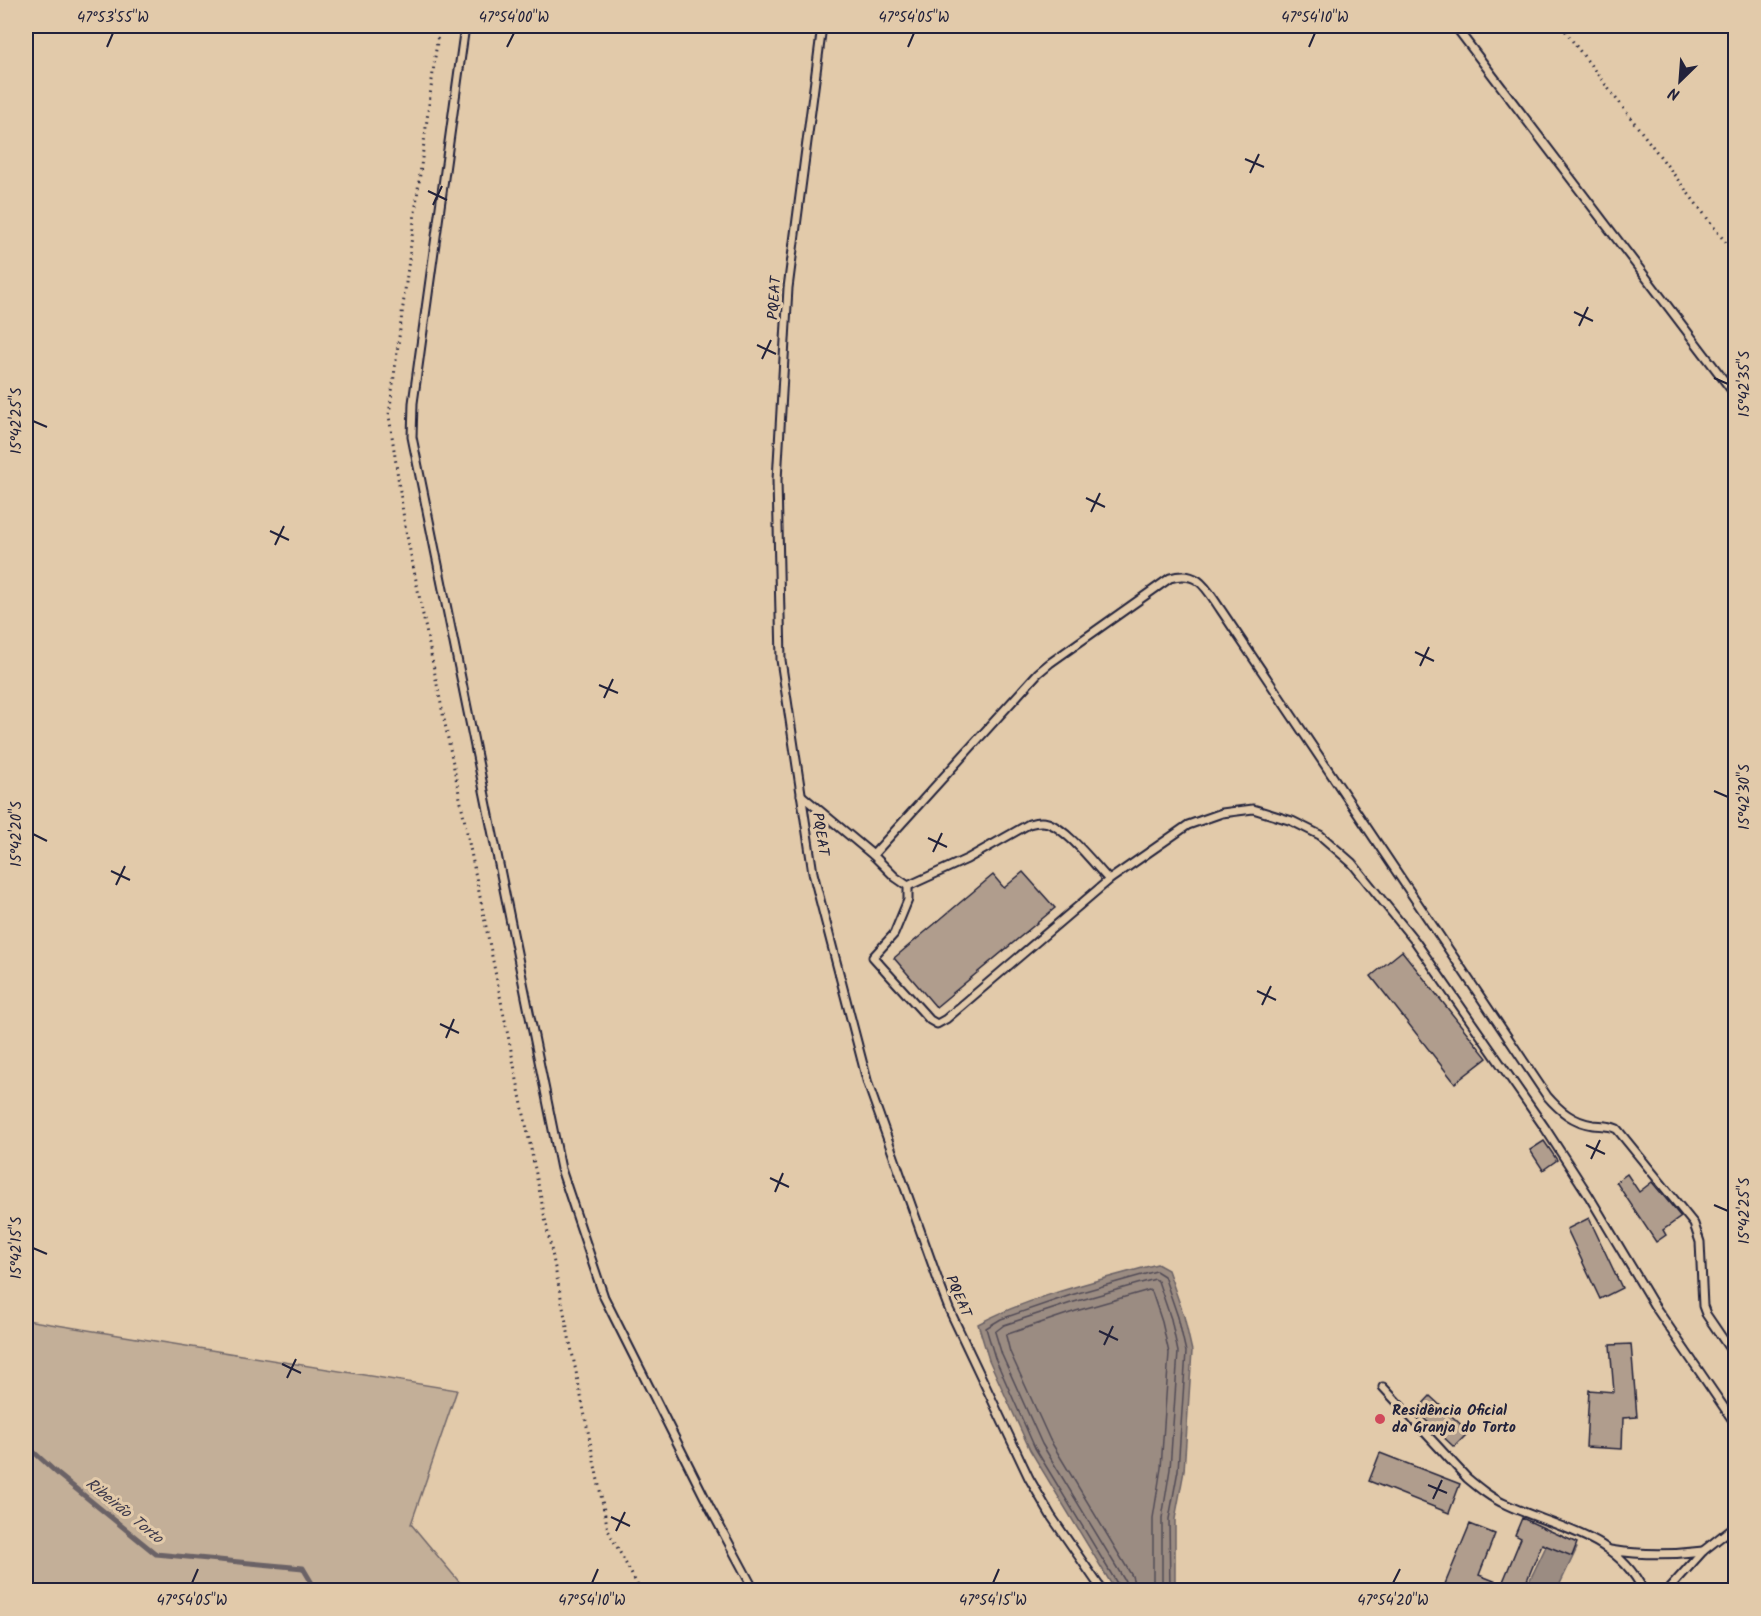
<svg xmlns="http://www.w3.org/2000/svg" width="1761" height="1616" viewBox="0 0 1761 1616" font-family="Kalam,sans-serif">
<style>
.green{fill:#c3af98;stroke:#72686a;stroke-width:1.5}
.water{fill:#9b8c82;stroke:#6b6266;stroke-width:1.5}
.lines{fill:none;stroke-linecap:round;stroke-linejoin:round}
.shore{stroke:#524c57;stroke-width:1.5}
.stream{stroke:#6b6266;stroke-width:5}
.building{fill:#b09d8d;stroke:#22223b;stroke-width:1.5}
.lane-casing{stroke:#22223b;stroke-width:11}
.path{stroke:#22223b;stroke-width:3;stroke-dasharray:1.5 4.5;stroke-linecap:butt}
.lane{stroke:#e2caaa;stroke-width:7}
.ticks{fill:none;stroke:#22223b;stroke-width:2}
.poi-dot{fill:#d1495b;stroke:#e2caaa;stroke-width:2}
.labels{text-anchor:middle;stroke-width:6;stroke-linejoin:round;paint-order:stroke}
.street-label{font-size:15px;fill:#22223b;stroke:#e2caaa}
.poi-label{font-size:15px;font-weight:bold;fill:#22223b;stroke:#e2caaa;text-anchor:start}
.water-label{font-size:16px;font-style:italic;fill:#403c4d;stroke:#e2caaa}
.neatline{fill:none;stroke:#22223b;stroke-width:2}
.ticks-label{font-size:15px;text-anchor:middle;fill:#22223b}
</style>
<rect width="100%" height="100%" fill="#e2caaa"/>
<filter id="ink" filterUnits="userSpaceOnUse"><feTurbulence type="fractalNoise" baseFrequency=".0167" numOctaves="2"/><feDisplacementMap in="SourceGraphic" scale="12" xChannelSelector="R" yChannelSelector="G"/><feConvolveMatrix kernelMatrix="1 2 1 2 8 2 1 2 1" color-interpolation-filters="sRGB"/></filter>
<g filter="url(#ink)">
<!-- green -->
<polygon class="green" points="26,1320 457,1390 411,1524 466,1590 26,1590"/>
<!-- water -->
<g class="water">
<path d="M1157,1264L1168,1270L1184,1316L1192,1351L1184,1471L1175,1519V1590H1115L1030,1450L989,1360L978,1324C1031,1296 1100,1280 1157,1264Z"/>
<polygon points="1551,1536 1577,1548 1557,1590 1540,1590 1528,1584"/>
</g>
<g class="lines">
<!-- shore -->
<g class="shore">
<polyline points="1119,1590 1118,1585 1035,1448 995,1358 986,1328 1001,1319 1071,1295 1156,1271 1164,1276 1178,1317 1186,1352 1178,1470 1169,1519 1170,1590"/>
<polyline points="1127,1590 1125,1581 1042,1444 1002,1355 995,1332 1004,1325 1074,1302 1155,1279 1158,1281 1171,1319 1178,1352 1170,1469 1162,1518 1162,1590"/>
<polyline points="1136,1590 1132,1576 1050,1440 1010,1352 1006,1336 1008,1334 1076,1311 1149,1290 1152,1292 1162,1322 1169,1353 1161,1468 1153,1518 1153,1590"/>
</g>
<!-- stream -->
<polyline class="stream" points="26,1445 59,1475 156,1554 303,1568 316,1590"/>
</g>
<!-- building -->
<g class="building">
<polygon points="1023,872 1055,908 936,1007 894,958 993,875 1004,888"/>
<polygon points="1402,951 1487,1058 1455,1083 1371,976"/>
<polygon points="1544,1141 1557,1160 1543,1170 1530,1150"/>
<polygon points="1627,1174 1639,1192 1652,1182 1681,1217 1663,1230 1666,1235 1656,1242 1616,1182"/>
<polygon points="1589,1218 1622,1288 1600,1299 1567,1229"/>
<polygon points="1631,1344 1637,1417 1623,1418 1622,1449 1586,1447 1589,1390 1614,1392 1610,1345"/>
<polygon points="1430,1396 1469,1432 1454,1447 1416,1411"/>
<polygon points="1380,1453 1460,1484 1449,1513 1369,1481"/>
<polygon points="1522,1518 1577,1543 1572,1556 1542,1544 1523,1590 1460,1590 1445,1584 1470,1524 1495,1534 1479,1575 1502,1584 1521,1538 1515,1535"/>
</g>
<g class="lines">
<!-- lane casing -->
<g class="lane-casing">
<g id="lane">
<polyline points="465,26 413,403 412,437 561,1169 604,1297 710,1508 754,1590"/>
<polyline points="822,26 788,288 777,480 781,660 813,873 868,1084 939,1283 949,1309 1029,1478 1051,1516 1102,1590"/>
<polyline points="1455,26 1736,396"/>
<polyline points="801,795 873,855 895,877 908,886"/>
<path d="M873,855L1038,673L1050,663L1170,578C1199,569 1207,590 1221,610L1547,1096C1560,1111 1573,1122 1593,1125C1601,1126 1609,1125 1617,1129L1694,1224L1700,1242L1703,1306L1706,1314L1736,1358"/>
<polyline points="908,886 908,900 894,934 873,957 930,1020 937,1024 946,1019 1109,880 1188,825 1222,813 1253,809 1292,821 1320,835 1352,863 1415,941 1545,1128 1589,1196 1654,1305 1736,1425"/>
<path d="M908,886L967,859L1029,824C1036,822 1041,821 1048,823C1068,830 1094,864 1109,880"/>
<path d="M1383,1387L1467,1478C1479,1488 1491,1498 1505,1504C1555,1528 1616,1534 1643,1590"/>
<path d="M1610,1550C1641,1555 1671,1555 1703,1551"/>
<polyline points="1668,1590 1703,1551 1736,1525"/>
</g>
</g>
<!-- path -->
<g class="path">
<polyline points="439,26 389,415 405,526 608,1530 640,1590"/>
<polyline points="1562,26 1576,46 1736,256"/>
</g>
<!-- lane -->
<use href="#lane" class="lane"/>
</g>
</g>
<!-- ticks -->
<path class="ticks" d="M107,47L113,33M507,47L514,33M908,47L914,33M1309,47L1315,33M1245,159L1264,167M1250,173L1259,154M428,191L447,200M433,205L442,186M1574,312L1593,321M1579,326L1588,307M757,345L776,354M762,359L771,340M1714,378L1728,384M33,421L47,427M1086,498L1105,507M1091,512L1100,493M270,531L289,540M275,545L284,526M1415,652L1434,661M1420,666L1429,647M599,685L618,693M604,698L613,679M1714,791L1728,797M33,834L47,841M928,838L947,847M933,852L942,833M111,871L130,880M116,885L125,866M1257,991L1276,1000M1262,1005L1271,986M440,1024L459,1033M446,1038L454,1019M1586,1145L1605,1154M1591,1159L1600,1140M770,1178L789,1187M775,1192L783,1173M1714,1205L1728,1211M33,1248L47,1254M1099,1331L1118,1340M1104,1345L1113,1326M282,1364L301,1373M287,1378L296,1359M1428,1485L1447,1493M1433,1499L1442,1480M611,1517L630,1526M616,1531L625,1512M192,1583L198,1569M592,1583L598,1569M993,1583L999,1569M1393,1583L1400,1569"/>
<!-- markers -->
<circle class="poi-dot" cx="1380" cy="1419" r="6"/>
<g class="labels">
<!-- street labels -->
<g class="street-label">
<text transform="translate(774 298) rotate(-86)" y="5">PQEAT</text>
<text transform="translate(821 834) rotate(81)" y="5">PQEAT</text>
<text transform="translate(959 1296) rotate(67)" y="5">PQEAT</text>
</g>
<!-- poi labels -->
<g class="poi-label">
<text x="1392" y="1415">Residência Oficial<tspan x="1392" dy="17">da Granja do Torto</tspan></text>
</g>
<!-- water labels -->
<g class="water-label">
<text transform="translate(125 1510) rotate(39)" y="6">Ribeirão Torto</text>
</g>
</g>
<!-- margin -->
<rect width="1761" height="1616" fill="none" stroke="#e2caaa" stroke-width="66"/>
<!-- north arrow -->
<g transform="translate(1680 81) rotate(205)" stroke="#e2caaa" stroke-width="4.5" paint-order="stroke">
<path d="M0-4.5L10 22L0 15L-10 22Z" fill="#22223b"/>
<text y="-9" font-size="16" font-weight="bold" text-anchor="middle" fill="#22223b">N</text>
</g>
<rect x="33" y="33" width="1695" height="1550" class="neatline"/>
<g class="ticks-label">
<text x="113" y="22">47°53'55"W</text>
<text x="514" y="22">47°54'00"W</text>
<text x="914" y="22">47°54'05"W</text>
<text x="1315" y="22">47°54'10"W</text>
<text transform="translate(1744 384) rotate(-90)" y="5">15°42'35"S</text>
<text transform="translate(16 421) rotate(-90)" y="5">15°42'25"S</text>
<text transform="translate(1744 797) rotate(-90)" y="5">15°42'30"S</text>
<text transform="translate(16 834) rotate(-90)" y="5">15°42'20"S</text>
<text transform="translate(1744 1211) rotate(-90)" y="5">15°42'25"S</text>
<text transform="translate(16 1248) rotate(-90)" y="5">15°42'15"S</text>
<text x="192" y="1605">47°54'05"W</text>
<text x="592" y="1605">47°54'10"W</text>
<text x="993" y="1605">47°54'15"W</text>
<text x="1393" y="1605">47°54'20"W</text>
</g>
</svg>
